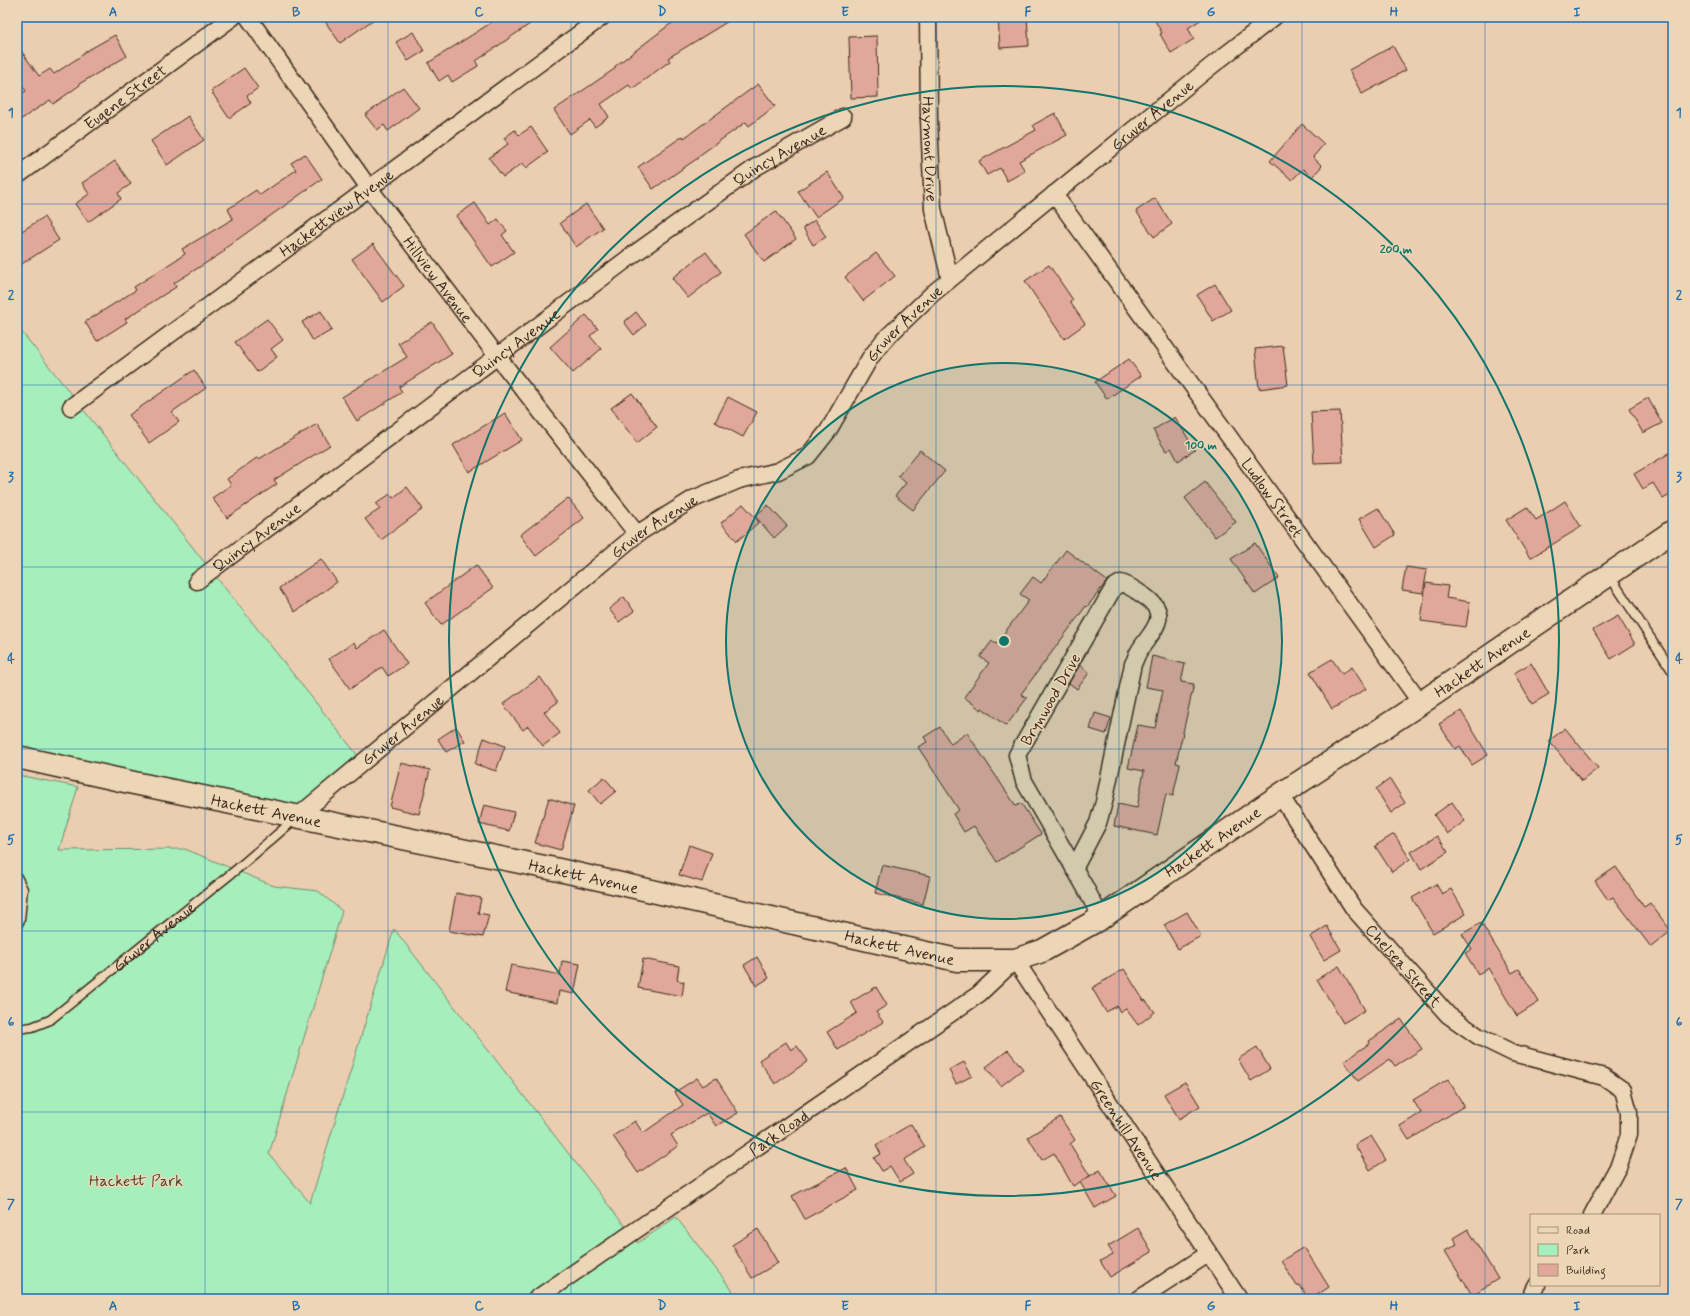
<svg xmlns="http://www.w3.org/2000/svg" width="1690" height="1316" viewBox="0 0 1690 1316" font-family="Mynerve,sans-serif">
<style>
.green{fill:#a6efbd;stroke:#708c6e}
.building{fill:#e1a89a;stroke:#3b2a1e}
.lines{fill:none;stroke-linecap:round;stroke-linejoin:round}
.service-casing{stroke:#3b2a1e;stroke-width:11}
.minor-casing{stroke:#3b2a1e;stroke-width:19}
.secondary-casing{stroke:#3b2a1e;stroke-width:25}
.service{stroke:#edd6b5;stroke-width:8}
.minor{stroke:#edd6b5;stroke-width:16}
.secondary{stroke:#edd6b5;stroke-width:22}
.grid{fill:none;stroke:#1f6fb2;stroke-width:1;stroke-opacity:0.55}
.ring{fill:none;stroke:#0f766e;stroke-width:2}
.labels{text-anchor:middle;stroke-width:3;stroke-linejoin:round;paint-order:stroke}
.street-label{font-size:16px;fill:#3b2a1e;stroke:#edd6b5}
.park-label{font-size:16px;fill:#4b4836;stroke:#edd6b5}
.centre{fill:#0f766e;stroke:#edd6b5;stroke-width:2}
.ring-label{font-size:12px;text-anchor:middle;font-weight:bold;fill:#0f766e;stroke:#edd6b5;stroke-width:3;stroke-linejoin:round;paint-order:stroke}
.neatline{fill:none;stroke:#1f6fb2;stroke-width:1.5}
.grid-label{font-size:13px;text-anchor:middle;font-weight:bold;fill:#1f6fb2}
</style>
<rect width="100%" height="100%" fill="#ebcdb0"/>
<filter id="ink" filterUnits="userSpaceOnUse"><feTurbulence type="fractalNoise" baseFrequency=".025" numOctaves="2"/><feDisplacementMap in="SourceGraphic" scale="8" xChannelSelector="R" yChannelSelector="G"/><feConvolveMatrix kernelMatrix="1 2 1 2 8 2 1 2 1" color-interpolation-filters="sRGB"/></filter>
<g filter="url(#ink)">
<!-- green -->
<g class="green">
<polygon points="17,326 359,757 297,817 17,757"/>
<polygon points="17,775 78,787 59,850 185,849 274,886 318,891 342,911 269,1154 310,1203 394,929 638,1243 676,1217 739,1299 17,1299"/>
</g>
<!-- building -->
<g class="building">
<polygon points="322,17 377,17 340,43"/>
<polygon points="500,17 540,17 476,61 478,66 452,82 448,75 439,81 428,63"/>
<polygon points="682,17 735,17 668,58 670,61 632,89 629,85 601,104 609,117 595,127 590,120 570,134 554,110 616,68 614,67 669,25"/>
<polygon points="998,17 1027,17 1029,46 1000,48"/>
<polygon points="1153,17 1205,17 1188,28 1194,39 1171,53 1160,34 1162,33"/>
<polygon points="413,32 424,51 408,61 396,42"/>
<polygon points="115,35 127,56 79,84 80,85 53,104 50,100 17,122 17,97 26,91 17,78 17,45 39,76 50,69 54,74 84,54 83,53"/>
<polygon points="877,36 878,97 851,98 849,37"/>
<polygon points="1393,46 1406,70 1362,94 1349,70"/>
<polygon points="244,68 258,88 247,96 251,103 229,118 211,91"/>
<polygon points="758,84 775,106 749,126 746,122 697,157 698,158 653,189 638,167 683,136 684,138"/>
<polygon points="403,87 419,108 388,131 384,125 377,130 365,115"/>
<polygon points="1055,113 1067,135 1019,161 1025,171 1007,181 1000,168 987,175 979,161 1036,130 1033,125"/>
<polygon points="188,116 204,140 167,165 151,141"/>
<polygon points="1302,124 1324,144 1313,157 1322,166 1312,177 1303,169 1292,180 1270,161"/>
<polygon points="531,127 548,152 526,168 523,163 503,177 489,158 508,144 504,138 515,130 519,135"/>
<polygon points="305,154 322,179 224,249 225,251 174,283 176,287 125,319 127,322 97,341 85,322 136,290 134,287 185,254 182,249 233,219 228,209 256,190 260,195 296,170 291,163"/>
<polygon points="115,161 131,184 118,193 121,199 88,222 75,204 89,194 82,183"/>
<polygon points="827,172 844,198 816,217 798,191"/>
<polygon points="1155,198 1172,224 1154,237 1136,211"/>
<polygon points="475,203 490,225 498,219 507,231 502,235 514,252 492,267 456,216"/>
<polygon points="586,204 603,228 576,247 560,223"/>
<polygon points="776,211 796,239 764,262 744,234"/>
<polygon points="44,217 59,240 17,267 17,234"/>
<polygon points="815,220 826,237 813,245 803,228"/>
<polygon points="373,244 404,286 383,302 352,259"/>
<polygon points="706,252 721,272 688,298 672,278"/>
<polygon points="876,253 895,276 863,301 845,277"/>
<polygon points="1049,265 1073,300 1070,302 1085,324 1064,339 1025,281"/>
<polygon points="1215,284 1231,310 1213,321 1197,295"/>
<polygon points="321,311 332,330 313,341 302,322"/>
<polygon points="636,312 646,325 634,335 624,322"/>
<polygon points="586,315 598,329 590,336 601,349 573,373 550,347"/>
<polygon points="267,319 283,340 271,349 277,357 257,372 235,342"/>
<polygon points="432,322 452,354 399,387 402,392 357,421 342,397 407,357 398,343"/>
<polygon points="1283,346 1288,385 1259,389 1255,349"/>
<polygon points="1129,359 1141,376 1107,399 1095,382"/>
<polygon points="194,370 206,388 172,412 179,422 149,443 129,415"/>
<polygon points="632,393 657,427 637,443 611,408"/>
<polygon points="728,397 757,412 743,437 715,422"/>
<polygon points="1648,398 1662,423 1643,433 1629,409"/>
<polygon points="1340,411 1343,462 1314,463 1311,412"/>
<polygon points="505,413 522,440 469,472 453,445"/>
<polygon points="1175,417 1195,450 1178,461 1171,448 1166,451 1153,430"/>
<polygon points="317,424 330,445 274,480 277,484 227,518 212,498 231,485 227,479 258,457 259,459"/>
<polygon points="920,450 945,471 913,510 895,496 906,483 898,476"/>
<polygon points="1673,451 1673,493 1663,499 1653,483 1643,489 1634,474"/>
<polygon points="1205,482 1236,522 1215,537 1185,498"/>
<polygon points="407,487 423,509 381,540 365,519 380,509 376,504 390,494 393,498"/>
<polygon points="568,498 584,518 536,556 520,535"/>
<polygon points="1565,501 1581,527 1530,558 1506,520 1527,507 1536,520"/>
<polygon points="743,504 759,522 737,541 721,523"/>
<polygon points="768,505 787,526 774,538 755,516"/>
<polygon points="1378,508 1395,535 1376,547 1359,519"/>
<polygon points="1255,543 1279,578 1255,594 1231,559"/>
<polygon points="1066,550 1107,581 1087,607 1086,606 1021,694 1027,698 1006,726 982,708 981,710 964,697 989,663 980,657 992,641 996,644 1029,600 1020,594 1033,577 1041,583"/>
<polygon points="321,559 337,582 295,612 279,588"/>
<polygon points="476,565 493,588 441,625 425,603"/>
<polygon points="1406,567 1427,570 1423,593 1402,590"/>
<polygon points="1426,583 1448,586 1446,598 1470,602 1466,627 1421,621"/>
<polygon points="624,597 634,611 619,622 609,609"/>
<polygon points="1618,616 1635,644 1611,659 1593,630"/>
<polygon points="384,630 407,664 388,676 382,667 350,689 329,659 354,642 357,648"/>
<polygon points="1152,656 1185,664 1181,682 1194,684 1176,763 1180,764 1173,796 1166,794 1157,835 1114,826 1118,804 1137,808 1144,771 1128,768 1138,725 1155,728 1163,690 1146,687"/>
<polygon points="1332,659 1342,674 1352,667 1366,689 1332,709 1310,672"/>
<polygon points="1531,663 1549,694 1532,704 1514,673"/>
<polygon points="1080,665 1089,673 1077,689 1069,683"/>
<polygon points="540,677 558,702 544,712 560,733 543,746 528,726 523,730 503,704"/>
<polygon points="1461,711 1488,755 1472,765 1460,746 1455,749 1439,724"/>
<polygon points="1095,713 1111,718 1106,734 1090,729"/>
<polygon points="456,727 465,741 446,752 438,739"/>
<polygon points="940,727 951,744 967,733 1016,806 1021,803 1041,834 997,862 974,826 964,832 953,814 959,810 918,747 927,742 924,737"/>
<polygon points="1565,728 1598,768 1582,781 1549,741"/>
<polygon points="484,738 505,746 496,771 475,764"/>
<polygon points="401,763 430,770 419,814 390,807"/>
<polygon points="604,777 616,791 600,804 589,790"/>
<polygon points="1390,779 1405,803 1391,813 1376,789"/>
<polygon points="549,798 574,806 561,850 535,843"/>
<polygon points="1452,802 1465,821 1447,834 1434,815"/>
<polygon points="484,805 514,812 509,831 479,824"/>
<polygon points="1394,834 1410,859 1392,872 1375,846"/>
<polygon points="1437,836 1448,852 1421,869 1411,852"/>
<polygon points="689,845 712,853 702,882 679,875"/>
<polygon points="882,865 930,876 923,904 875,893"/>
<polygon points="1616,867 1644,907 1650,903 1671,931 1651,947 1613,897 1608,900 1595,881"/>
<polygon points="1436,884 1442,894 1451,889 1466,914 1433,933 1412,898"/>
<polygon points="456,893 481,898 478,913 489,915 483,937 449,931"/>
<polygon points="1187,912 1201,936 1178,949 1164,925"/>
<polygon points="1481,923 1512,973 1519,969 1539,1002 1517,1016 1488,968 1478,974 1465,953 1472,949 1462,934"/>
<polygon points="1327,926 1341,950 1324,960 1310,937"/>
<polygon points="757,957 769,978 756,986 744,965"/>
<polygon points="643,959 679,966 677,980 684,982 682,996 638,988"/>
<polygon points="562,961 580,964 574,994 559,991 557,1003 505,992 511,965 560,975"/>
<polygon points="1339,966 1365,1010 1343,1023 1317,979"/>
<polygon points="1124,969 1144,1001 1145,1000 1155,1012 1138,1025 1126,1009 1120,1012 1117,1006 1106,1012 1092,988"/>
<polygon points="876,987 887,1005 876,1012 883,1022 838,1050 827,1032 857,1013 851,1002"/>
<polygon points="1401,1019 1422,1049 1395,1066 1390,1059 1358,1081 1344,1061 1370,1043 1369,1041"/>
<polygon points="786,1042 791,1050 797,1046 808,1061 775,1084 759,1060"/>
<polygon points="1257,1047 1270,1069 1251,1081 1238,1059"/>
<polygon points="1008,1050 1023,1069 1001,1086 986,1067"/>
<polygon points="964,1062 972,1076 956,1084 949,1070"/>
<polygon points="697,1078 703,1086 716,1078 738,1113 716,1126 707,1113 671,1135 678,1146 638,1173 613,1136 635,1121 643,1133 683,1105 675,1092"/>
<polygon points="1448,1079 1464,1106 1409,1140 1400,1126 1421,1113 1413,1100"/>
<polygon points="1185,1082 1200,1106 1179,1119 1164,1094"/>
<polygon points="1060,1117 1075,1140 1070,1144 1090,1176 1073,1186 1054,1153 1042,1160 1028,1137"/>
<polygon points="911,1124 925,1147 904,1160 913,1174 900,1182 890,1166 882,1171 874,1158 881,1154 876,1145"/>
<polygon points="1371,1136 1386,1160 1370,1170 1355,1145"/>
<polygon points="846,1168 858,1190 805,1219 792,1196"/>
<polygon points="1100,1170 1116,1196 1095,1208 1080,1182"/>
<polygon points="1138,1228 1152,1252 1110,1277 1100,1261 1113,1254 1108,1246"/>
<polygon points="758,1229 778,1263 752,1278 732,1245"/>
<polygon points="1468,1229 1498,1279 1472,1295 1445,1251 1457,1244 1453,1238"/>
<polygon points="1304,1247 1329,1287 1311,1299 1308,1299 1300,1285 1297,1286 1281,1261"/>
</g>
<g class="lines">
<!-- service casing -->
<g class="service-casing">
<g id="service">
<polyline points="1609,575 1673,672"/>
<polyline points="17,877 23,889 20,920 17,926"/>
<path id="s1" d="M17,1029L32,1027L50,1020L237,869L295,819"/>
</g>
</g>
<!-- minor casing -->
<g class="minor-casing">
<g id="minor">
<path id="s2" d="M248,17L369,188L497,356L637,534"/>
<path id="s3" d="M928,17L929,120L933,209L950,279"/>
<path id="s4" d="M17,176L233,17"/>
<path id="s5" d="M1054,194L1421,703"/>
<path id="s6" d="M71,407L602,17"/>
<path id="s7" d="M197,581L634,254L756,167L843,117"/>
<path id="s8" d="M1280,795L1354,909L1448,1015L1478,1036L1513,1053L1604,1077L1623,1090L1629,1112V1135L1619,1165L1592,1215"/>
<path id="s9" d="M297,817L637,534L693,499L739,480L778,471L808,456L828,431L870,358L884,340L932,294L1210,67L1274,17"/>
<path d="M1074,869L1098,823L1104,802L1133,664C1135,661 1136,656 1138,653C1148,634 1173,618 1147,598C1138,592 1131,586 1121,583L1114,587L1017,755L1024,781L1085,887L1101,918"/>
<path id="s10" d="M536,1299L979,994L1015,960L1239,1299"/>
<polyline points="1139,1299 1208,1254"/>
<polyline points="1530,1299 1537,1285"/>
</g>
</g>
<!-- secondary casing -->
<g class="secondary-casing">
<g id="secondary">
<path id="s11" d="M17,757L134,783L559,870L957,960H1015L1042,951L1101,918L1280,795L1421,703L1673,531"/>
</g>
</g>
<!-- service -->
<use href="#service" class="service"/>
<!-- minor -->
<use href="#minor" class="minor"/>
<!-- secondary -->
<use href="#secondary" class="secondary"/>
</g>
</g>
<!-- grid -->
<path class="grid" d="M205,17V1299M388,17V1299M571,17V1299M754,17V1299M936,17V1299M1119,17V1299M1302,17V1299M1485,17V1299M17,204H1673M17,385H1673M17,567H1673M17,749H1673M17,931H1673M17,1112H1673"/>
<!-- distance rings -->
<circle cx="1004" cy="641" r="278" fill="#0f766e" fill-opacity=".12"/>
<g class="ring">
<circle cx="1004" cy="641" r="278"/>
<circle cx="1004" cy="641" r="555"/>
</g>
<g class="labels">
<!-- street labels -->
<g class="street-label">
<text dy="6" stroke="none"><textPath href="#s4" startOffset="134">Eugene Street</textPath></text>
<text dy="6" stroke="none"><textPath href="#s9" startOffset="1121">Gruver Avenue</textPath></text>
<text dy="6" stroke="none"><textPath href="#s3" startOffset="132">Haymont Drive</textPath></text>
<text dy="6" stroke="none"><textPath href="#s7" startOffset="722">Quincy Avenue</textPath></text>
<text dy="6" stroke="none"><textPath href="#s6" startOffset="329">Hackettview Avenue</textPath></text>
<text dy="6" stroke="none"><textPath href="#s2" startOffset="324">Hillview Avenue</textPath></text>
<text dy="6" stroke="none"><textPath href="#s9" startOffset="797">Gruver Avenue</textPath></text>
<text dy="6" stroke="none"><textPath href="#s7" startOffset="398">Quincy Avenue</textPath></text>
<text dy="6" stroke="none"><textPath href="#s5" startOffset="374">Ludlow Street</textPath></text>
<text dy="6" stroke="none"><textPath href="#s9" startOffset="461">Gruver Avenue</textPath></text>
<text dy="6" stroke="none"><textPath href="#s7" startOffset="74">Quincy Avenue</textPath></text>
<text dy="6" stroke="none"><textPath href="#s11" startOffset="1575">Hackett Avenue</textPath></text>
<text transform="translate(1050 699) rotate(-60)" y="6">Brynwood Drive</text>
<text dy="6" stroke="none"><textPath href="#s9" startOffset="137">Gruver Avenue</textPath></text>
<text dy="6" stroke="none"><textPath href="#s11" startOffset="255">Hackett Avenue</textPath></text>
<text dy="6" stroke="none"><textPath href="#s11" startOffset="1251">Hackett Avenue</textPath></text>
<text dy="6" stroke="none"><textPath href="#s11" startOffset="579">Hackett Avenue</textPath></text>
<text dy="6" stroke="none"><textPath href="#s1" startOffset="168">Gruver Avenue</textPath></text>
<text dy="6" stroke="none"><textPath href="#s11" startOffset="903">Hackett Avenue</textPath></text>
<text dy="6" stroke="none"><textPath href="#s8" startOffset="211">Chelsea Street</textPath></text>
<text dy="6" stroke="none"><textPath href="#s10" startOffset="790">Greenhill Avenue</textPath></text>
<text dy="6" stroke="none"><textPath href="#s10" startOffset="294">Park Road</textPath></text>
</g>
<!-- park labels -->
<g class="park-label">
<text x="136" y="1186">Hackett Park</text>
</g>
</g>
<circle cx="1004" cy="641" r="6" class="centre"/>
<g class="ring-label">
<text x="1396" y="253">200 m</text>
<text x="1201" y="449">100 m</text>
</g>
<!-- margin -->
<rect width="1690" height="1316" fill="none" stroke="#edd6b5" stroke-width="44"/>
<!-- legend -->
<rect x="1530" y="1214" width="130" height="72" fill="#edd6b5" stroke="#a69179"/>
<rect x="1538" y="1227" width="20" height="6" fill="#edd6b5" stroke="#a69179"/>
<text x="1566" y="1234" font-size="12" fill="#3b2a1e">Road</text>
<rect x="1538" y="1244" width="20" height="12" fill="#a6efbd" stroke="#a69179"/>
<text x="1566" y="1254" font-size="12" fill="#3b2a1e">Park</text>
<rect x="1538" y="1264" width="20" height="12" fill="#e1a89a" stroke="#a69179"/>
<text x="1566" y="1274" font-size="12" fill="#3b2a1e">Building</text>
<rect x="22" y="22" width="1646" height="1272" class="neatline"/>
<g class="grid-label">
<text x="113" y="16">A</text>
<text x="296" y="16">B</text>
<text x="479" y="16">C</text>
<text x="662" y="16">D</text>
<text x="845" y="16">E</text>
<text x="1028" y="16">F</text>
<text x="1211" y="16">G</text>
<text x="1394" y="16">H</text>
<text x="1577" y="16">I</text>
<text x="11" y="117">1</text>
<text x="1679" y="117">1</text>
<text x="11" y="299">2</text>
<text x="1679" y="299">2</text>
<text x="11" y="481">3</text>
<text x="1679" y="481">3</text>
<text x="11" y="663">4</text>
<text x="1679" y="663">4</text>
<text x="11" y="844">5</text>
<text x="1679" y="844">5</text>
<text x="11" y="1026">6</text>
<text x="1679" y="1026">6</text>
<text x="11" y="1208">7</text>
<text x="1679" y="1208">7</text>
<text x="113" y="1310">A</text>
<text x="296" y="1310">B</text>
<text x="479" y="1310">C</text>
<text x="662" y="1310">D</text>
<text x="845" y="1310">E</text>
<text x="1028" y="1310">F</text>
<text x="1211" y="1310">G</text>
<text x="1394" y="1310">H</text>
<text x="1577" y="1310">I</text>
</g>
</svg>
